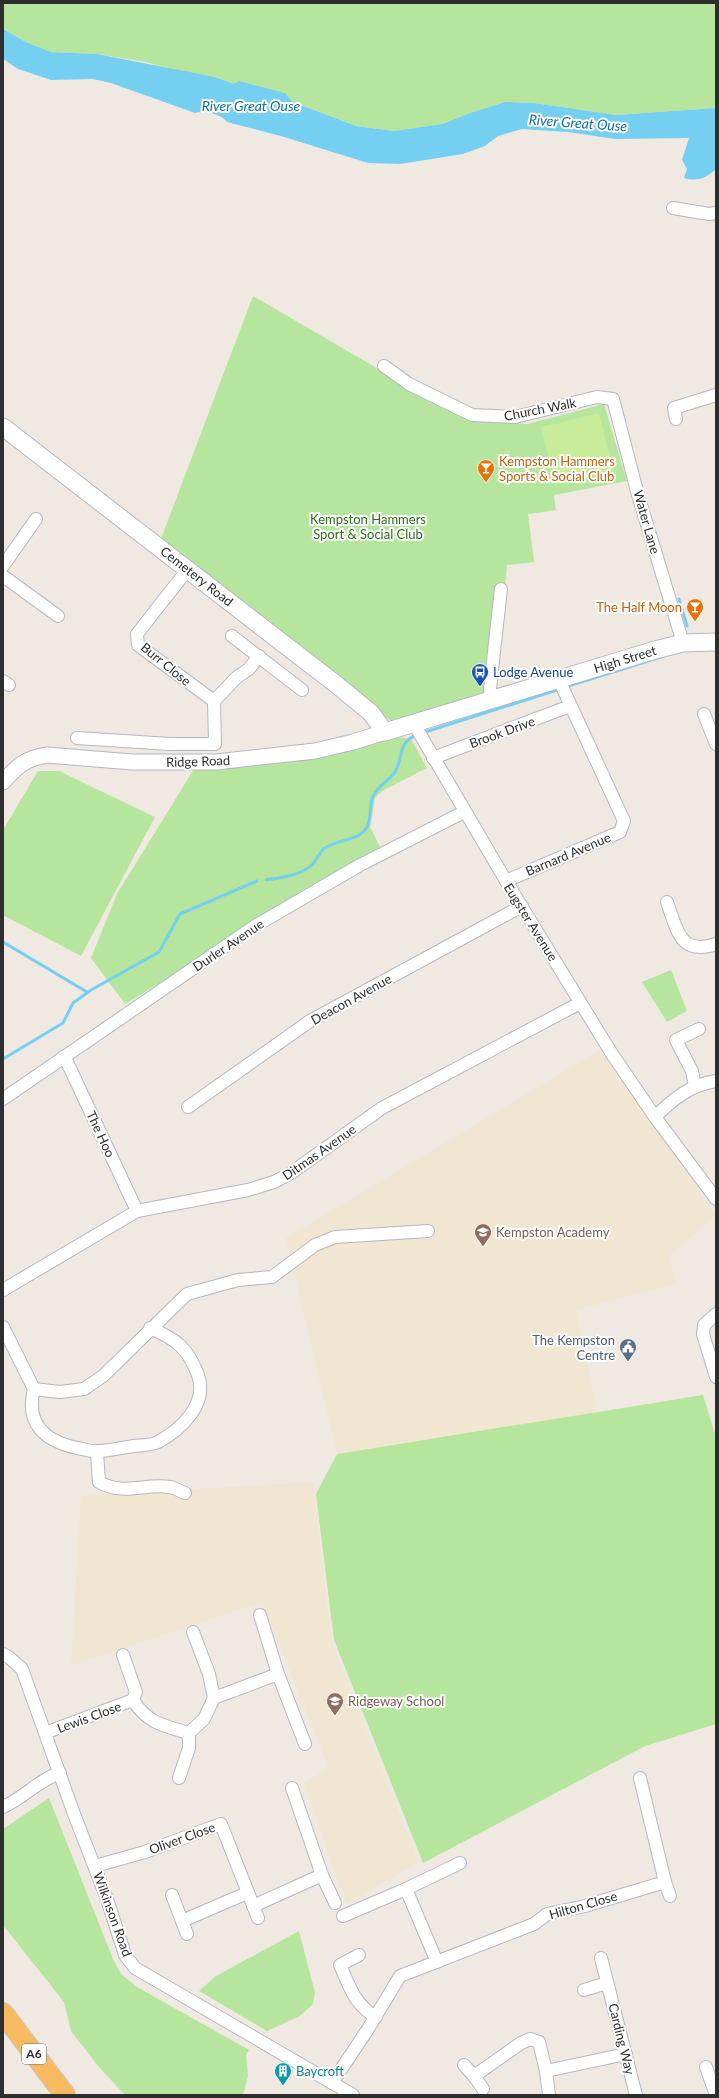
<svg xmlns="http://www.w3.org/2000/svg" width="719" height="2098" viewBox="0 0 719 2098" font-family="Lato,sans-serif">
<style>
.education{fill:#f0e6d1}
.green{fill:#b6e59e}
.pitch{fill:#c9ec9a}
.water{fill:#75cff0}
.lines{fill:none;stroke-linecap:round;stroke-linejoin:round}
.stream{stroke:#75cff0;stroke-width:3}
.minor-casing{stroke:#b4b7c1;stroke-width:14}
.tertiary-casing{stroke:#b4b7c1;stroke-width:17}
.secondary-casing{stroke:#b4b7c1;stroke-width:19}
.trunk-casing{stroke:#c9c9c9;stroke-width:22}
.minor{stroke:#fff;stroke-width:12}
.tertiary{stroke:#fff;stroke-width:15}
.secondary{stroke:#fff;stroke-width:17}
.trunk{stroke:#f8ba60;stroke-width:20}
.labels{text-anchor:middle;stroke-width:4;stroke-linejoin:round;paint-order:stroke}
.shield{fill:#fff;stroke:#6d6d6d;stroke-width:1}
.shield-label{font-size:12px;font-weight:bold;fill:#2e2e2e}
.street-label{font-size:13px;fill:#2e2e2e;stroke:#fff}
.food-label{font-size:13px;fill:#c56008;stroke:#fff;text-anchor:start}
.park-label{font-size:13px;fill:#2c6e1b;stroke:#fff}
.transit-label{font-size:13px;fill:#164399;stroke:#fff;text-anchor:start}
.education-label{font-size:13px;fill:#785e54;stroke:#fff;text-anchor:start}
.service-label{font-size:13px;fill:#4e5e75;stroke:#fff;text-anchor:end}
.culture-label{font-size:13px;fill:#0d838f;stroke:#fff;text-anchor:start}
.water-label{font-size:14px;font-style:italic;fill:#0d6fa3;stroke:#fff}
</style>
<rect width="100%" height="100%" fill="#efe9e1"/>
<!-- education -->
<g class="education">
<polygon points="600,1050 716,1215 669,1256 676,1284 576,1310 597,1412 337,1454 286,1238"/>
<polygon points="313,1482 331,1640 419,1862 346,1904 304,1783 329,1768 262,1602 71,1665 81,1496"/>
</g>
<!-- green -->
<g class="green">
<polygon points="3,3 716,3 716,108 616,115 534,103 505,102 473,112 442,124 394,131 356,126 306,107 292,101 285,93 234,84 215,77 184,72 145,62 97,54 51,52 26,42 3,29"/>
<polygon points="253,296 423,395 472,419 527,424 604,404 627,481 554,495 556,510 528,514 534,562 507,565 496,678 498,693 417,718 391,721 159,544"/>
<polygon points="396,737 411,739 427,768 382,791 375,798 370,827 381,849 125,1004 91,958 117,894 194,769 313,759"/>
<polygon points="38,771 59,771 155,817 81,956 3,915 3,830"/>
<polygon points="671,970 687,1011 667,1022 642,982"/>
<polygon points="703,1395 716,1437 716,1724 645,1746 423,1863 334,1640 316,1494 337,1454"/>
<polygon points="49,1798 113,1959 121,1974 137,1987 249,2050 246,2055 248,2076 243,2095 125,2095 99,2067 71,2031 64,2002 3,1925 3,1829"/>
<polygon points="299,1931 315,1993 313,2004 300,2016 267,2031 199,1991 216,1976"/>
</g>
<!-- pitch -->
<polygon class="pitch" points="599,413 613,470 555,484 541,427"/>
<!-- water -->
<path class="water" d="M3,29L26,42L51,52L97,54L215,77L234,84L239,81L285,93L292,101L306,107L356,126L394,131L442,124L473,112L505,102L534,103L616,115L716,108V169C706,178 698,182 684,178L687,169L682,160L689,138L615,139L568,132L522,129L498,136L485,146L463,154L400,164L368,163L281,136L227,122C221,114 205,110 195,113L111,83L93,79L51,80L18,69L3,59Z"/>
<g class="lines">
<!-- stream -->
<g class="stream">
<polyline points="679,599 687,626"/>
<polyline points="565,687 664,656"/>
<polyline points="422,733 560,689"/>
<path d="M266,880C280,878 301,875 312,865C317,860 319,852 325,848C336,840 355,841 364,831C372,824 369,809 372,799C376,786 390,781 395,772C404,756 397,742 417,735"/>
<polyline points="3,942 87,992"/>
<polyline points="3,1059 63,1023 73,1003 91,990 159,952 180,914 257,881"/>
</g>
<!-- minor casing -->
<g class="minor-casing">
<g id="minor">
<polyline points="673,208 709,214 716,213"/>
<polyline points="384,366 409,384 472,415 515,417 597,397 613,399 638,495 683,643"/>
<polyline points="676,419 674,408 716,395"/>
<polyline points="3,566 36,519"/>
<polyline points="188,569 137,634 138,645 214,701 237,677 249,669 259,656"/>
<polyline points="3,576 58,616"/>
<polyline points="232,636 302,690"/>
<polyline points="3,681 9,685"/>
<polyline points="494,699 490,690 491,679 501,589"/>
<polyline points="704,714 716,744"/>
<polyline points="414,724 506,881 612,1054 655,1117 716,1199"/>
<polyline points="77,738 170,744 215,744 214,701"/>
<polyline points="433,758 570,706"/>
<polyline points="506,881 620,832 624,821 559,680"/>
<path d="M667,902C677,930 680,956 716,944"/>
<polyline points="63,1057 68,1064 137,1211"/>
<polyline points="695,1086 692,1071 676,1040 699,1029"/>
<polyline points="3,1099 255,926 360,865 464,812"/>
<polyline points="188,1107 310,1021 522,906"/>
<path d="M655,1117C673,1099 690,1085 716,1081"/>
<polyline points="3,1290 137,1211 248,1190 274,1182 291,1173 382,1108 580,1003"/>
<polyline points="716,1314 704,1325 703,1334 716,1377"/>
<polyline points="3,1327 34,1389"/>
<path d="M150,1328C176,1339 188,1348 198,1375C208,1404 182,1429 158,1442C150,1446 137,1445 128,1447C118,1448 108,1451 98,1451C91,1452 84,1449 77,1448C45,1441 25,1424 34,1389L60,1392L84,1389L103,1376L187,1294L238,1280L272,1277L315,1245L335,1237L428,1231"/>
<path d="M97,1452L99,1482C123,1496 145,1483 170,1487C175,1488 180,1491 185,1493"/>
<polyline points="260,1615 278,1674"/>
<polyline points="193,1632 209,1674 214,1698"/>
<polyline points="3,1654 10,1658 22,1669 74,1814 107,1899 125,1955 135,1968 353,2095"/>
<polyline points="123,1655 136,1692 133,1700"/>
<path d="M45,1733L133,1700C147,1723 164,1726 189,1733L204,1719L214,1698L278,1674L305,1744"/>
<polyline points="179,1778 189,1748 189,1733"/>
<polyline points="292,1788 322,1875 335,1903"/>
<path d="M3,1807C24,1798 38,1780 60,1773"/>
<polyline points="95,1866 145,1852 221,1824 258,1918"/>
<polyline points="665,1882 670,1896"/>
<polyline points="172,1895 182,1921"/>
<polyline points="253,1906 322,1875"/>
<polyline points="343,1916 406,1889"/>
<polyline points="187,1934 182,1921 247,1893"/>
<path d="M359,1955L340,1965C350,1987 354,2004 376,2017"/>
<polyline points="601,1958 636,2095"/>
<polyline points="437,1962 406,1889 460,1863"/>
<polyline points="584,1990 607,1983"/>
<polyline points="464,2065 474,2076 521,2043 530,2039 539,2042 546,2071 626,2054"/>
<polyline points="706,2067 716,2095"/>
<polyline points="546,2071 549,2095"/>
<polyline points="474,2076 483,2089"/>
<polyline points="332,2083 368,2029 400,1976 534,1924 547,1914 585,1906 665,1882 640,1778"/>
</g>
</g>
<!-- tertiary casing -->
<g class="tertiary-casing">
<path id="tertiary" d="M3,782C17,766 26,758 47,755L132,762H216L315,751L353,742L385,732"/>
</g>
<!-- secondary casing -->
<g class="secondary-casing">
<polyline id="secondary" points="3,427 337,685 371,713 385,732 655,650 683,643 716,642"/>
</g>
<!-- trunk casing -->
<g class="trunk-casing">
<polyline id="trunk" points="3,2013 65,2095"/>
</g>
<!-- minor -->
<use href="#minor" class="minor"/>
<!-- tertiary -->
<use href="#tertiary" class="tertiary"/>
<!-- secondary -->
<use href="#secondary" class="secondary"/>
<!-- trunk -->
<use href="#trunk" class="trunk"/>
</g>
<!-- icons -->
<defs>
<g id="bar-pin" transform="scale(0.9)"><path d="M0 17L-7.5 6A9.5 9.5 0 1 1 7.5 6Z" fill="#e8710a" stroke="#fff"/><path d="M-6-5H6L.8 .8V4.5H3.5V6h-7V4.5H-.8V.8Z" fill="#fff"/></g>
<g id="bus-pin" transform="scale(0.9)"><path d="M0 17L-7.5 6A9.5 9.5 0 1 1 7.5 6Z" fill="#1a4fb4" stroke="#fff"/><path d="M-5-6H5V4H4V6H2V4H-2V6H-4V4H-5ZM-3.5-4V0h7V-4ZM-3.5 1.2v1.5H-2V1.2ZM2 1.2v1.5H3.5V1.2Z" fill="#fff"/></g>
<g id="school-pin" transform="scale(0.9)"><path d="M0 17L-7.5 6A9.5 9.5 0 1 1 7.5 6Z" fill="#8d6e63" stroke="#fff"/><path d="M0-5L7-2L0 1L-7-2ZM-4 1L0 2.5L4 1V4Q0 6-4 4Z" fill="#fff"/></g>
<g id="civic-pin" transform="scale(0.9)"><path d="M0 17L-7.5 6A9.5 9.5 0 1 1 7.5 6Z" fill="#5c6f8a" stroke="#fff"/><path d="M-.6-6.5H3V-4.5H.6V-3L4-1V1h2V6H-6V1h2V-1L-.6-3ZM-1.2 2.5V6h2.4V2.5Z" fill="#fff"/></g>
<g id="building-pin" transform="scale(0.9)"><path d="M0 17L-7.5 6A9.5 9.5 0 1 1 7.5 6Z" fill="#0f9aa8" stroke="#fff"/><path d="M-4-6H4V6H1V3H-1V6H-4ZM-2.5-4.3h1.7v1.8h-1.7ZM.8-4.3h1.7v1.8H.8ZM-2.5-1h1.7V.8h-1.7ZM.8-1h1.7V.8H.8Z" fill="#fff"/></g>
</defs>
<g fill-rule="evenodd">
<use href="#bar-pin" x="486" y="468"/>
<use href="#bar-pin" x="695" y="607"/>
<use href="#bus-pin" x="480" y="672"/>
<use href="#school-pin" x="483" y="1232"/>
<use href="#civic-pin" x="628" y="1347"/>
<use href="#school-pin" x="335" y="1701"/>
<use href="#building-pin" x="283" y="2071"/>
</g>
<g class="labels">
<!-- shield labels -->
<rect class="shield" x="22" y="2044" width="24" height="20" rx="3"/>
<g class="shield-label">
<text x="34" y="2058">A6</text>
</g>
<!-- street labels -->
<g class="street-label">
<text transform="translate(540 409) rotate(-11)" y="5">Church Walk</text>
<text transform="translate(647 522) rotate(74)" y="5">Water Lane</text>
<text transform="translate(197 576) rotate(38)" y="5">Cemetery Road</text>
<text transform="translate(625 659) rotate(-17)" y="5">High Street</text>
<text transform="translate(166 664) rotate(39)" y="5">Burr Close</text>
<text transform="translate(502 732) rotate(-20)" y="5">Brook Drive</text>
<text transform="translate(198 761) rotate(-2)" y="5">Ridge Road</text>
<text transform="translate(568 854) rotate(-23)" y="5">Barnard Avenue</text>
<text transform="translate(531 922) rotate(58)" y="5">Eugster Avenue</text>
<text transform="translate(228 945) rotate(-34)" y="5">Durler Avenue</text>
<text transform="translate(351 999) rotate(-29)" y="5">Deacon Avenue</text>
<text transform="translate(101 1134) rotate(65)" y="5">The Hoo</text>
<text transform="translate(319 1152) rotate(-35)" y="5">Ditmas Avenue</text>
<text transform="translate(89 1717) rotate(-20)" y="5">Lewis Close</text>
<text transform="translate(182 1838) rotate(-20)" y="5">Oliver Close</text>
<text transform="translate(583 1905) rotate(-16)" y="5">Hilton Close</text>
<text transform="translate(113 1914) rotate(70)" y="5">Wilkinson Road</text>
<text transform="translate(622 2039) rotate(76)" y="5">Carding Way</text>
</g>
<!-- food labels -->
<g class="food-label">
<text x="499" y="466">Kempston Hammers<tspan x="499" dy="15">Sports &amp; Social Club</tspan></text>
<text x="682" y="612" text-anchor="end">The Half Moon</text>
</g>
<!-- park labels -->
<g class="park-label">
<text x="368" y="524">Kempston Hammers<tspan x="368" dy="15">Sport &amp; Social Club</tspan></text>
</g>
<!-- transit labels -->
<g class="transit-label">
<text x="493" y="677">Lodge Avenue</text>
</g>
<!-- education labels -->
<g class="education-label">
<text x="496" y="1237">Kempston Academy</text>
<text x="348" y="1706">Ridgeway School</text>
</g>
<!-- service labels -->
<g class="service-label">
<text x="615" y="1345">The Kempston<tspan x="615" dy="15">Centre</tspan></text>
</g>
<!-- culture labels -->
<g class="culture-label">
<text x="296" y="2076">Baycroft</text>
</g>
<!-- water labels -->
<g class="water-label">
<text x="251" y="111">River Great Ouse</text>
<text transform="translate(578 123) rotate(4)" y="5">River Great Ouse</text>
</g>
</g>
<!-- border -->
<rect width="719" height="2098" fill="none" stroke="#2e2e2e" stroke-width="8"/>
</svg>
